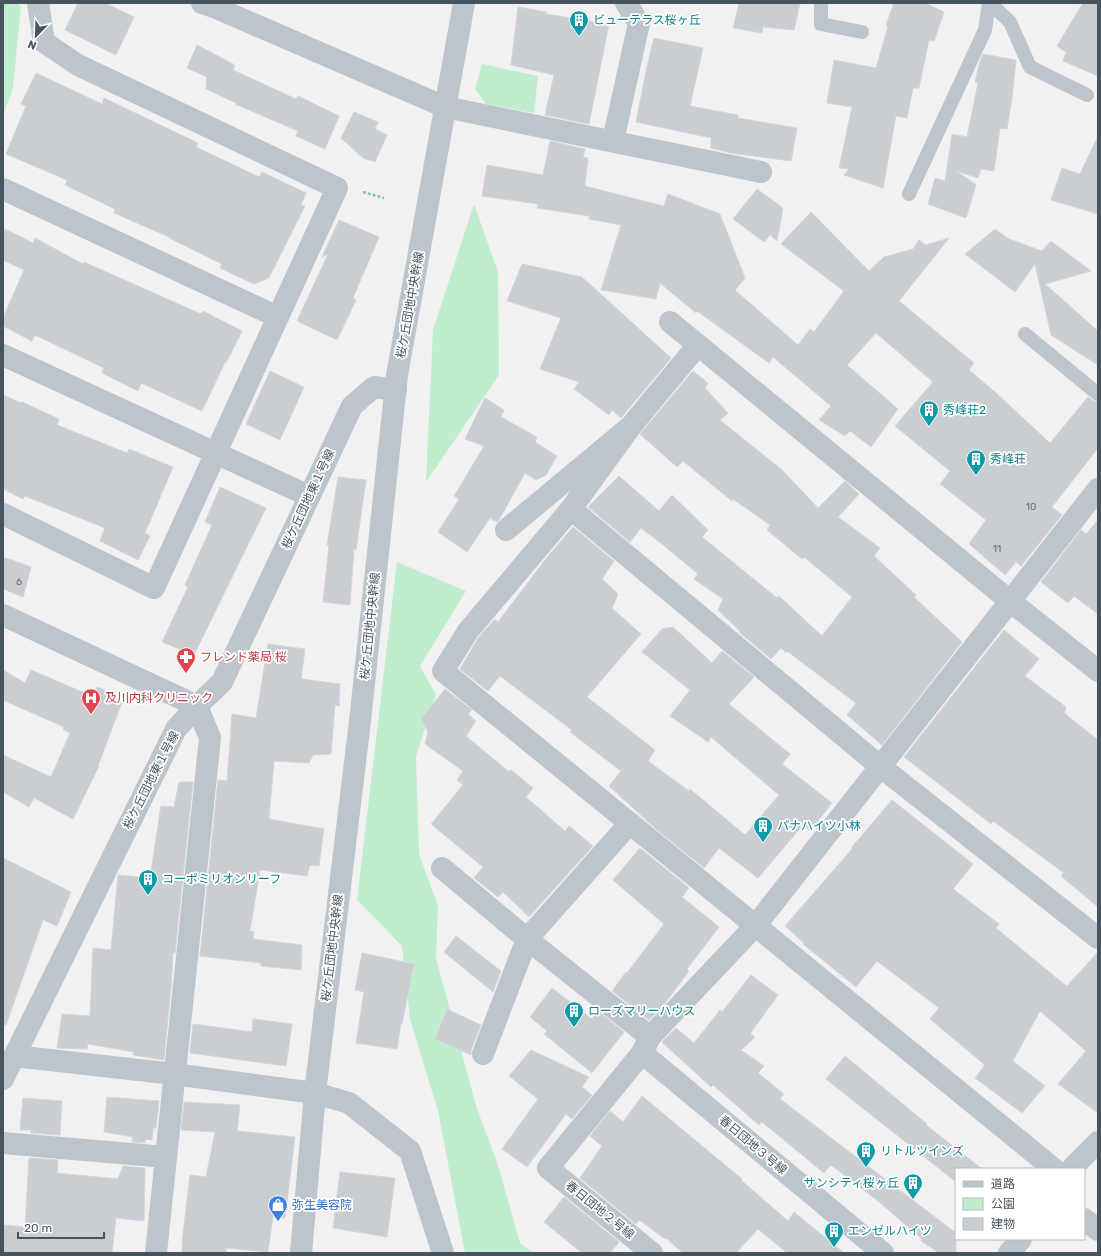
<svg xmlns="http://www.w3.org/2000/svg" width="1101" height="1256" viewBox="0 0 1101 1256" font-family="Rubik,'Noto Sans JP',sans-serif">
<style>
.green{fill:#bfeecf}
.building{fill:#cacdd2;stroke:#d4d6db}
.lines{fill:none;stroke-linecap:round;stroke-linejoin:round}
.path{stroke:#78cc9f;stroke-width:2.5;stroke-dasharray:3 2;stroke-linecap:butt}
.service{stroke:#bcc5cc;stroke-width:14}
.minor{stroke:#bcc5cc;stroke-width:22}
.tertiary{stroke:#bcc5cc;stroke-width:22}
.labels{text-anchor:middle;stroke-width:3.5;stroke-linejoin:round;paint-order:stroke}
.number-label{font-size:10px;fill:#68727a}
.culture-label{font-size:12px;fill:#0d838f;stroke:#fff;text-anchor:start}
.street-label{font-size:12px;fill:#48545d;stroke:#fff}
.health-label{font-size:12px;fill:#be3a42;stroke:#fff;text-anchor:start}
.shop-label{font-size:12px;fill:#366cbe;stroke:#fff;text-anchor:start}
</style>
<rect width="100%" height="100%" fill="#f2f0f0"/>
<!-- green -->
<g class="green">
<polygon points="3,3 16,3 21,7 13,88 3,115"/>
<polygon points="482,64 538,76 534,113 486,104 475,89"/>
<polygon points="474,204 498,272 499,375 426,482 433,330"/>
<polygon points="397,562 466,591 420,666 436,695 416,756 419,854 438,906 436,958 477,1109 498,1165 520,1243 533,1253 465,1253 438,1111 410,1019 402,946 357,900"/>
</g>
<!-- building -->
<g class="building">
<polygon points="78,3 105,3 134,17 116,55 65,30"/>
<polygon points="739,3 800,3 794,30 763,27 762,33 733,28"/>
<polygon points="894,3 925,3 944,12 934,41 929,40 919,88 913,88 907,118 896,116 883,188 844,175 849,169 839,168 852,107 827,103 834,60 876,68 888,26 886,25"/>
<polygon points="1083,3 1098,3 1098,76 1063,61 1066,52 1057,46"/>
<polygon points="518,7 546,12 546,14 609,24 589,124 545,115 554,75 511,65"/>
<polygon points="654,38 703,48 690,106 738,115 738,118 797,128 791,161 731,153 711,148 711,138 636,122 646,71"/>
<polygon points="197,45 235,65 233,70 296,99 298,96 339,116 325,149 296,136 298,131 235,104 236,103 206,89 207,77 187,68"/>
<polygon points="983,54 1016,60 1012,98 1007,129 1000,128 994,171 981,169 978,178 957,171 976,185 966,218 928,204 935,178 945,181 952,134 967,137 978,83 975,82 980,61"/>
<polygon points="36,73 102,104 104,98 198,143 196,147 259,177 262,172 306,193 301,205 305,206 269,278 254,284 220,268 222,264 169,238 169,237 114,213 115,209 65,185 67,180 6,154 26,106 21,104"/>
<polygon points="354,112 378,122 375,129 387,135 375,162 363,158 341,138"/>
<polygon points="1098,136 1098,214 1051,200 1062,168 1080,174"/>
<polygon points="550,141 585,149 583,157 588,158 585,186 664,206 668,194 720,214 745,278 735,290 798,345 810,329 814,332 844,291 781,244 811,212 869,271 884,257 913,249 919,240 926,245 949,238 899,301 974,363 969,370 995,392 1050,443 1088,397 1093,401 1098,402 1098,448 1052,507 1062,515 1021,566 1016,562 1005,575 969,544 986,520 940,484 950,471 895,426 933,382 876,333 847,365 898,409 871,447 850,431 845,436 819,420 831,406 773,357 769,363 697,311 696,313 660,283 656,299 601,290 621,225 589,219 589,216 537,208 538,204 482,196 487,165 543,175"/>
<polygon points="757,189 783,208 777,241 770,235 764,242 733,219"/>
<polygon points="339,220 379,237 353,298 356,300 337,340 297,321 328,254 322,257"/>
<polygon points="3,228 33,243 35,238 83,264 84,262 201,314 203,311 242,331 226,363 225,362 202,411 141,383 138,391 102,373 104,368 35,335 32,341 3,326 3,318 24,270 3,260"/>
<polygon points="995,229 1009,239 1042,251 1051,241 1091,271 1045,284 1098,331 1098,365 1051,335 1035,264 1015,292 965,254"/>
<polygon points="522,264 582,277 671,358 621,418 612,410 609,415 574,389 579,382 540,369 561,318 507,301"/>
<polygon points="270,371 304,387 280,440 246,424"/>
<polygon points="693,371 708,383 705,388 728,413 720,420 782,470 818,508 845,481 859,494 838,517 880,548 874,556 916,595 914,597 962,642 882,745 847,715 856,703 787,651 786,653 781,648 771,659 739,632 740,631 718,610 723,599 694,579 698,574 662,544 641,528 630,542 588,507 619,476 659,511 672,495 708,530 702,537 777,598 779,596 822,636 852,597 804,557 802,559 767,530 770,525 733,499 732,501 683,461 677,467 640,434"/>
<polygon points="3,395 21,403 22,402 59,419 57,425 127,453 129,449 173,467 145,533 150,536 138,560 100,541 105,528 25,496 23,499 3,489"/>
<polygon points="485,398 504,410 501,417 537,437 535,442 557,456 546,475 536,480 525,473 499,520 497,522 490,518 467,552 438,532 459,499 454,496 484,446 465,439"/>
<polygon points="338,477 366,480 356,550 354,549 350,605 323,602 329,545 327,545"/>
<polygon points="220,487 266,508 194,655 162,642 188,587 185,585 212,525 205,522"/>
<polygon points="1098,520 1098,614 1074,596 1068,603 1041,582 1081,530 1086,534"/>
<polygon points="573,527 614,561 602,579 618,594 612,608 641,634 587,697 655,750 648,761 689,791 690,789 745,835 779,795 711,737 708,742 670,716 690,690 642,652 662,629 673,627 712,663 722,651 754,677 729,704 790,754 782,764 832,803 810,831 803,825 758,878 719,848 704,868 656,829 609,786 621,771 570,732 572,730 500,676 488,691 460,669 478,638 495,619 498,622 548,556"/>
<polygon points="3,557 31,567 23,597 3,589"/>
<polygon points="1004,630 1039,659 1025,676 1066,707 1064,713 1098,740 1098,907 1061,876 1064,873 993,821 991,824 904,757"/>
<polygon points="268,644 305,649 301,679 340,684 339,706 335,705 331,754 313,755 309,763 274,761 269,819 324,829 319,866 310,865 307,876 260,870 250,931 254,932 253,939 302,945 301,970 261,966 261,963 200,956 218,780 227,781 232,714 256,718"/>
<polygon points="3,670 25,683 31,670 94,697 97,687 124,697 98,766 99,766 73,819 34,798 29,807 3,792 3,755 51,777 70,733 63,730 64,727 3,700"/>
<polygon points="445,689 472,710 468,714 476,721 466,736 509,772 511,770 533,788 526,797 565,831 569,826 593,846 529,917 503,892 498,897 474,878 483,867 431,824 463,785 457,780 463,771 425,744 428,732 421,719"/>
<polygon points="179,782 193,782 175,953 173,953 171,988 164,1060 133,1055 134,1052 88,1044 87,1049 57,1048 62,1014 90,1016 93,948 111,950 118,875 150,878 161,806 174,807"/>
<polygon points="892,800 973,864 953,889 999,924 996,928 1059,980 1067,986 1098,952 1098,1113 1058,1084 1086,1051 1040,1011 1013,1061 1045,1086 1022,1113 975,1078 985,1065 930,1019 939,1008 877,961 856,987 803,944 804,943 785,926 852,849 851,848"/>
<polygon points="640,848 689,888 682,897 719,927 687,969 689,971 666,1002 649,1020 612,991 626,972 627,973 664,924 613,880"/>
<polygon points="3,858 71,892 57,926 43,920 6,1025 3,1024"/>
<polygon points="456,936 501,971 493,992 444,952"/>
<polygon points="362,953 414,964 402,1024 401,1023 397,1049 356,1043 364,992 355,990"/>
<polygon points="751,975 778,995 750,1034 755,1037 741,1050 764,1066 758,1073 784,1094 780,1099 956,1233 956,1253 939,1253 921,1241 922,1239 878,1201 831,1165 824,1173 762,1122 759,1125 713,1085 711,1087 662,1042 676,1028 694,1043 720,1010 722,1012"/>
<polygon points="552,988 592,1019 598,1011 624,1032 592,1073 544,1034 547,1031 530,1017"/>
<polygon points="447,1009 481,1025 471,1050 471,1055 435,1039"/>
<polygon points="253,1019 292,1024 286,1066 190,1053 193,1024 252,1032"/>
<polygon points="531,1050 589,1077 582,1087 592,1095 572,1119 566,1114 527,1167 502,1149 538,1099 509,1076"/>
<polygon points="845,1056 927,1124 926,1125 982,1169 956,1169 956,1182 826,1079"/>
<polygon points="642,1096 742,1179 741,1180 788,1221 794,1212 844,1253 787,1253 758,1229 736,1253 683,1253 666,1238 665,1239 639,1220 636,1224 580,1178 602,1146 590,1136 610,1111 623,1122"/>
<polygon points="107,1097 159,1101 156,1128 153,1128 152,1140 145,1139 145,1143 132,1142 133,1137 104,1132"/>
<polygon points="23,1098 62,1101 60,1135 31,1133 31,1130 20,1130"/>
<polygon points="184,1102 240,1105 237,1131 295,1137 285,1218 273,1217 268,1252 226,1248 226,1253 182,1253 183,1234 190,1175 206,1177 215,1132 181,1130"/>
<polygon points="29,1158 58,1160 57,1173 118,1179 123,1166 145,1168 144,1221 116,1218 112,1253 3,1253 3,1225 25,1227"/>
<polygon points="340,1172 395,1178 387,1237 333,1228"/>
<polygon points="564,1197 619,1242 610,1253 582,1253 544,1222"/>
</g>
<g class="lines">
<!-- path -->
<polyline class="path" points="363,192 384,198"/>
<!-- service -->
<g class="service">
<polyline points="821,3 821,24 862,32"/>
<polyline points="990,3 1010,22 1030,67 1087,95"/>
<polyline points="909,194 985,30 989,3"/>
<polyline points="1025,334 1098,394"/>
</g>
<!-- minor -->
<g class="minor">
<polyline points="202,3 214,7 445,107 761,172"/>
<polyline points="613,141 639,23 626,3"/>
<polyline points="3,189 278,317"/>
<polyline points="670,322 1010,601 1098,671"/>
<polyline points="3,355 309,496"/>
<polyline points="631,426 571,509 468,631 443,671 1054,1169"/>
<polyline points="571,509 881,767 1098,938"/>
<polyline points="3,514 154,588 337,188 78,65 44,42 38,3"/>
<polyline points="506,530 631,426 698,345"/>
<polyline points="3,615 197,706 210,738 156,1253"/>
<polyline points="442,868 527,939 650,1037"/>
<polyline points="642,1053 883,1253"/>
<polyline points="483,1054 527,939 630,823"/>
<polyline points="14,1056 174,1074 315,1093 349,1103 410,1151 443,1253"/>
<polyline points="3,1079 176,729 197,706 222,682 352,406 374,387 396,390"/>
<polyline points="3,1143 166,1157"/>
<polyline points="1071,1169 1098,1142"/>
<polyline points="1084,1219 1098,1230"/>
<polyline points="652,1253 548,1168 642,1053 650,1037 756,925 1098,489"/>
<polyline points="1009,1253 1021,1239"/>
</g>
<!-- tertiary -->
<polyline class="tertiary" points="301,1253 315,1093 360,721 397,375 464,3"/>
</g>
<!-- icons -->
<defs>
<g id="building-pin" transform="scale(1)"><path d="M0 17L-7.5 6A9.5 9.5 0 1 1 7.5 6Z" fill="#0f9aa8" stroke="#fff"/><path d="M-4-6H4V6H1V3H-1V6H-4ZM-2.5-4.3h1.7v1.8h-1.7ZM.8-4.3h1.7v1.8H.8ZM-2.5-1h1.7V.8h-1.7ZM.8-1h1.7V.8H.8Z" fill="#fff"/></g>
<g id="pharmacy-pin" transform="scale(1)"><path d="M0 17L-7.5 6A9.5 9.5 0 1 1 7.5 6Z" fill="#e0444e" stroke="#fff"/><path d="M-2-6h4v4h4v4h-4v4h-4v-4h-4v-4h4Z" fill="#fff"/></g>
<g id="hospital-pin" transform="scale(1)"><path d="M0 17L-7.5 6A9.5 9.5 0 1 1 7.5 6Z" fill="#e0444e" stroke="#fff"/><path d="M-5-5h3v3.5h4V-5h3V5h-3V1.5h-4V5h-3Z" fill="#fff"/></g>
<g id="shop-pin" transform="scale(1)"><path d="M0 17L-7.5 6A9.5 9.5 0 1 1 7.5 6Z" fill="#3f7fe0" stroke="#fff"/><path d="M-5-2.5h2.3a2.7 3.5 0 0 1 5.4 0H5L5.5 6h-11ZM-1.5-2.5h3a1.5 2.3 0 0 0-3 0Z" fill="#fff"/></g>
</defs>
<g fill-rule="evenodd">
<use href="#building-pin" x="579" y="20"/>
<use href="#building-pin" x="929" y="410"/>
<use href="#building-pin" x="976" y="459"/>
<use href="#pharmacy-pin" x="186" y="657"/>
<use href="#hospital-pin" x="91" y="698"/>
<use href="#building-pin" x="763" y="826"/>
<use href="#building-pin" x="148" y="879"/>
<use href="#building-pin" x="574" y="1011"/>
<use href="#building-pin" x="866" y="1151"/>
<use href="#building-pin" x="913" y="1183"/>
<use href="#shop-pin" x="278" y="1205"/>
<use href="#building-pin" x="834" y="1231"/>
</g>
<g class="labels">
<!-- number labels -->
<g class="number-label">
<text x="1031" y="510">10</text>
<text x="997" y="552">11</text>
<text x="19" y="585">6</text>
</g>
<!-- culture labels -->
<g class="culture-label">
<text x="593" y="24">ビューテラス桜ヶ丘</text>
<text x="943" y="414">秀峰荘2</text>
<text x="990" y="463">秀峰荘</text>
<text x="777" y="830">パナハイツ小林</text>
<text x="162" y="883">コーポミリオンリーフ</text>
<text x="588" y="1015">ローズマリーハウス</text>
<text x="880" y="1155">リトルツインズ</text>
<text x="899" y="1187" text-anchor="end">サンシティ桜ヶ丘</text>
<text x="848" y="1235">エンゼルハイツ</text>
</g>
<!-- street labels -->
<g class="street-label">
<text transform="translate(410 305) rotate(-80)" y="4">桜ケ丘団地中央幹線</text>
<text transform="translate(308 499) rotate(-65)" y="4">桜ケ丘団地東１号線</text>
<text transform="translate(370 626) rotate(-84)" y="4">桜ケ丘団地中央幹線</text>
<text transform="translate(151 780) rotate(-63)" y="4">桜ケ丘団地東１号線</text>
<text transform="translate(332 948) rotate(-83)" y="4">桜ケ丘団地中央幹線</text>
<text transform="translate(753 1145) rotate(40)" y="4">春日団地３号線</text>
<text transform="translate(600 1210) rotate(39)" y="4">春日団地２号線</text>
</g>
<!-- health labels -->
<g class="health-label">
<text x="200" y="661">フレンド薬局 桜</text>
<text x="105" y="702">及川内科クリニック</text>
</g>
<!-- shop labels -->
<g class="shop-label">
<text x="292" y="1209">弥生美容院</text>
</g>
</g>
<!-- border -->
<rect width="1101" height="1256" fill="none" stroke="#48545d" stroke-width="8"/>
<!-- legend -->
<rect x="955" y="1168" width="130" height="72" fill="#ffffff" stroke="#b6bbbe"/>
<rect x="963" y="1181" width="20" height="6" fill="#bcc5cc" stroke="#b6bbbe"/>
<text x="991" y="1188" font-size="12" fill="#48545d">道路</text>
<rect x="963" y="1198" width="20" height="12" fill="#bfeecf" stroke="#b6bbbe"/>
<text x="991" y="1208" font-size="12" fill="#48545d">公園</text>
<rect x="963" y="1218" width="20" height="12" fill="#cacdd2" stroke="#b6bbbe"/>
<text x="991" y="1228" font-size="12" fill="#48545d">建物</text>
<!-- north arrow -->
<g transform="translate(36 36) rotate(203)" stroke="#ffffff" stroke-width="3" paint-order="stroke">
<path d="M0-3L7 15L0 10L-7 15Z" fill="#48545d"/>
<text y="-6" font-size="11" font-weight="bold" text-anchor="middle" fill="#48545d">N</text>
</g>
<!-- scale -->
<path d="M18 1232v6h86v-6" fill="none" stroke="#48545d" stroke-width="2"/>
<text x="24" y="1232" font-size="12" fill="#48545d" stroke="#ffffff" stroke-width="3" paint-order="stroke">20 m</text>
</svg>
